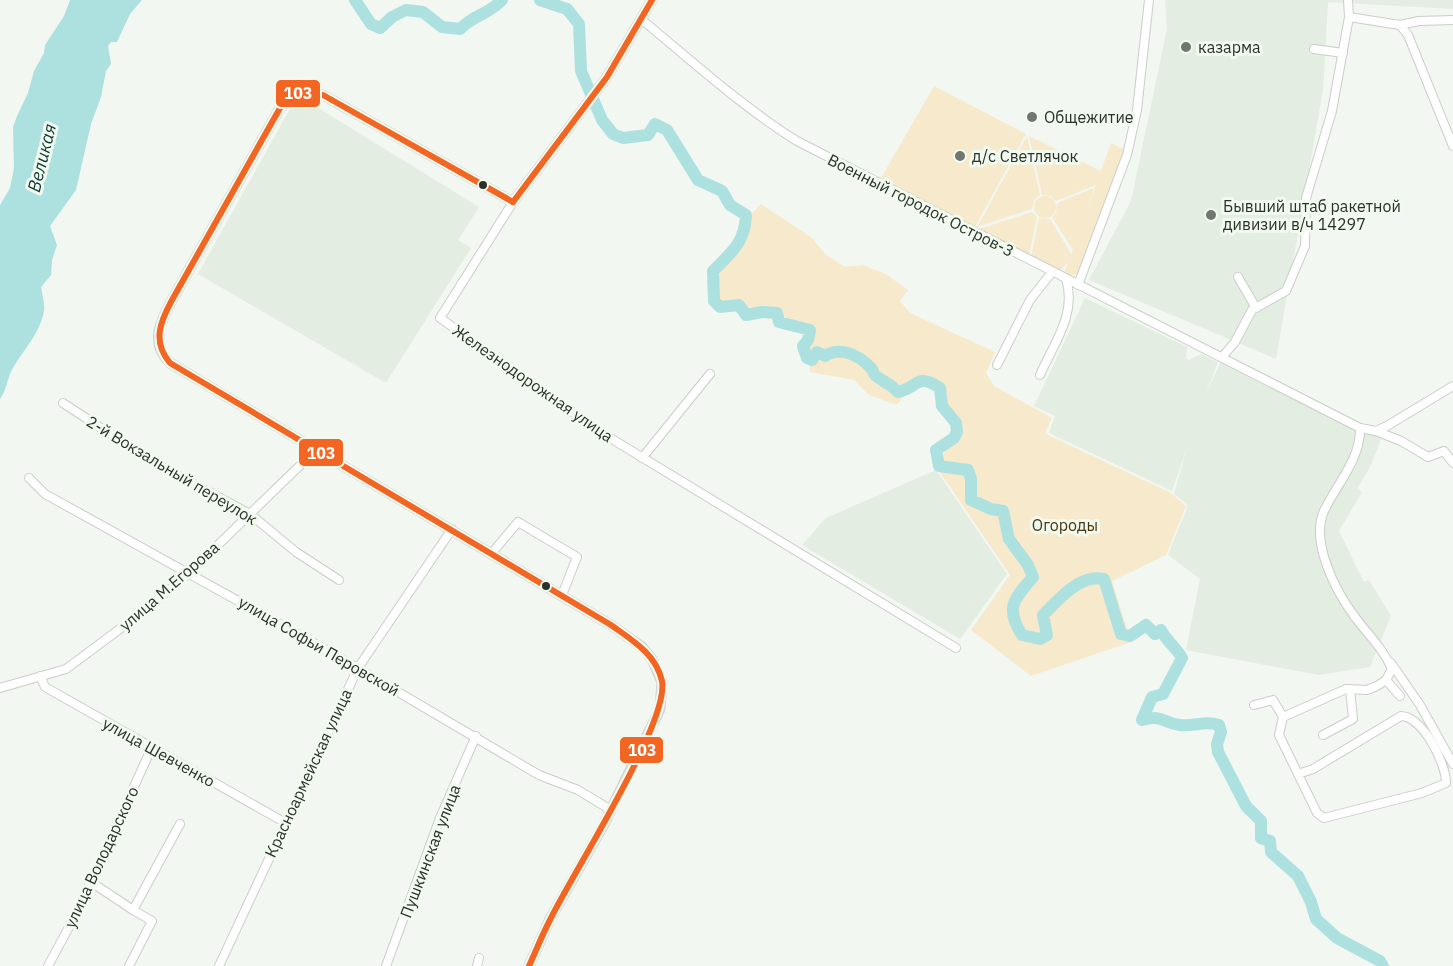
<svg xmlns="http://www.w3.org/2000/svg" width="1453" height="966" viewBox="0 0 1453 966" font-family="'IBM Plex Sans',sans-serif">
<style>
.built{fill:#e3ede1}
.green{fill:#f7e9cc}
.water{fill:#ace1e0}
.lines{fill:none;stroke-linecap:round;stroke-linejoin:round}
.river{stroke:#ace1e0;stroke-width:12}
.minor-casing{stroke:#cacec9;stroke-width:10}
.major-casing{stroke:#d0d2d0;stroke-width:11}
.minor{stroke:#fdfefd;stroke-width:8}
.major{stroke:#dbe3e0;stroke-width:9}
.bus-1-casing{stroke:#f1faee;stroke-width:10}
.bus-1{stroke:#f26522;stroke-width:6}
.poi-dot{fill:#717670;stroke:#f1faee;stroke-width:2}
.bus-dot{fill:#2c302b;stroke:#f1faee;stroke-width:2}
.labels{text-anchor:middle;stroke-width:6;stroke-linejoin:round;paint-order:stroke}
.poi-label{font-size:16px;fill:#2c302b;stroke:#f1faee;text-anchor:start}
.street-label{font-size:16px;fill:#2c302b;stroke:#f1faee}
.park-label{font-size:16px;fill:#4b360e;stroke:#f1faee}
.water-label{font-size:18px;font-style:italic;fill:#143838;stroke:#f1faee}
.line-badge{stroke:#f1faee;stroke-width:2}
.badge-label{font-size:16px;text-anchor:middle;font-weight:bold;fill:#fff}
</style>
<rect width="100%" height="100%" fill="#f2f7f1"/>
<!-- built -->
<g class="built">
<polygon points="1165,0 1453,0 1453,9 1328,2 1323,90 1276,359 1089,280 1131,201 1167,29"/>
<polygon points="307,101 479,207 458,240 471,248 386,383 198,274 291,107 295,103"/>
<polygon points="1085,298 1187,347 1186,358 1189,360 1201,354 1218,362 1205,396 1221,361 1365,433 1382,437 1370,467 1357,489 1362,492 1339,531 1364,582 1369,580 1391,616 1370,667 1319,675 1186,650 1200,579 1168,555 1188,505 1174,494 1187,448 1172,491 1049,433 1055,416 1034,406"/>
<polygon points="936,470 1007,574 960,639 802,545 826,518"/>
</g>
<!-- green -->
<g class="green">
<polygon points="934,86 1026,134 975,227 881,178"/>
<polygon points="1027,136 1040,195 1034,200 1032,209 977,227"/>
<polygon points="1029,136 1101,171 1111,143 1124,149 1119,177 1080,270 1075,275 1064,274 1068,262 1060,271 1031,257 1039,218 1050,219 1071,254 1073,250 1052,217 1056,213 1057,203 1094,188 1087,211 1096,185 1056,201 1051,196 1042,195"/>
<circle cx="1045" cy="207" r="11"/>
<polygon points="761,204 811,237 826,255 845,267 863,265 886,274 908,290 900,301 910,313 995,352 986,373 994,386 1052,418 1045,433 1048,435 1171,493 1186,506 1166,555 1112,581 1131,642 1031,676 971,630 1010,575 935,465 959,434 960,422 946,406 942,384 927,377 918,378 897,405 869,395 854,380 810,372 809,352 813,326 784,317 778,309 747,311 742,303 721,302 716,299 715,278 718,270 744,241 749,217"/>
<polygon points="1032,212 1037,217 1029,256 979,229"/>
</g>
<!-- water -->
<path class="water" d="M70,0H142L130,14L117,42H111L108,46L111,64L106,71L101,97L91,124L76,190L50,226L57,245L52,260L51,275L41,287C42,294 45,304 44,311C40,333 24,349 13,368C7,378 7,390 0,399V205L10,188L14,168L13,127L17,116L28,93L34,71L44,53L45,45L64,16Z"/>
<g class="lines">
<!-- river -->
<g class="river">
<path d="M355,0L371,24L380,28L392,17L406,10L423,12L442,27L460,29C475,14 488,15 502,0"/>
<path d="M540,0L567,9L579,24L581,71L602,120L613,134L623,138L648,135L655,124L667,130L698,180L722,191L730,205L746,215C745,242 732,252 713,271L714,301L720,307L739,305L746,315L762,312L777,313L779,322L810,330L808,340L803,346L807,358L812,360L817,352L825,356C840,346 859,355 871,368C874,371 872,373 876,376C885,383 889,382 898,392C918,388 916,372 940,388L942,406L956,423L957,432L954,438L936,450L939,466L968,470L971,479V500L991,509L1003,511L1009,539L1028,565L1033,577C1015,598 1004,607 1022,635L1040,639L1047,635L1043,615C1059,599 1080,574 1104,579L1121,634L1130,636L1146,625L1155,634L1161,630C1167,642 1176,647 1182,658L1163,694L1152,697L1142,720C1162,714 1163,723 1180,725C1194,727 1204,720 1219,725L1221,732L1217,744L1218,752L1246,806L1261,821V838L1270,841L1271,852L1298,876L1311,902L1316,919L1337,938L1380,961L1383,966"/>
</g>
<!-- minor casing -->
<g class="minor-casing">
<g id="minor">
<polyline points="1349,17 1400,25 1419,21 1453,20"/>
<path d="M641,19C692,61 741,106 797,141L1360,428L1376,431L1387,426L1453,386"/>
<polyline points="1400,25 1408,35 1453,146"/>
<polyline points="1314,49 1343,53"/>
<polyline points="513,202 440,318 602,433 956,648"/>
<polyline points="1238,277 1256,308"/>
<polyline points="1078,285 1127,155 1137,110 1149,0"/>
<polyline points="1222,357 1235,342 1252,310 1286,291 1305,246 1306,198 1332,111 1349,17 1348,0"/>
<polyline points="997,365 1030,300 1052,272"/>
<path d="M1040,375C1054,343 1077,314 1066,279"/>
<polyline points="63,403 153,462 250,514 296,552 339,580"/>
<polyline points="1376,431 1401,441 1428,457 1444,451 1453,463"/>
<polyline points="642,458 710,374"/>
<polyline points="29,478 45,494 325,649 539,775 578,790 611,810"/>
<polyline points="492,553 518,522 577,557 562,595"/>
<polyline points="1391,663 1420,705 1453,764"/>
<polyline points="40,676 45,687 284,822"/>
<polyline points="1386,680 1400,696"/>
<polyline points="0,688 66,669 148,608 190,572 316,450"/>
<polyline points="1254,705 1273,700 1283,717"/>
<polyline points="1323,735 1353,719 1350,689"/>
<path d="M1298,774L1313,769L1401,716C1423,717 1446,763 1446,783L1422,793L1324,818L1317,813L1279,735L1283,717L1346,689L1367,690L1377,686L1386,680L1392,669C1383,648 1368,635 1355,617C1336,592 1310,542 1324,511C1336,485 1361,459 1360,428"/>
<polyline points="91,882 133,910"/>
<polyline points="48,966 76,914 152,747"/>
<polyline points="129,966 152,921 133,910 180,824"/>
<polyline points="219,966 358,668 452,529"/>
<polyline points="386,966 440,818 476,736"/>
<polyline points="477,966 479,958"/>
</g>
</g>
<!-- major casing -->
<g class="major-casing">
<path id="major" d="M529,966L550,919L604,824L660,709L662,682L652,659L642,647L611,625L170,363C149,343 161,321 172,300L280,108L300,92L323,95L513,202L607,77L652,0"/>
</g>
<!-- minor -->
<use href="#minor" class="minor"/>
<!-- major -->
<use href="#major" class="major"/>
<!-- bus-1 casing -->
<g class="bus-1-casing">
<g id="bus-1">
<path d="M513,202L323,95L300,92L280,108L172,300C160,322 152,342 170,363L611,625C632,640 656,654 662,681C670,722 571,876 550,920C542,935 536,951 529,966"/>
<polyline points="513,202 607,77 652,0"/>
</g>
</g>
<!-- bus-1 -->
<use href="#bus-1" class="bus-1"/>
</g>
<!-- markers -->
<g class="poi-dot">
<circle cx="1186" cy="47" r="6"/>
<circle cx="1032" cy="117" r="6"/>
<circle cx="960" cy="156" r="6"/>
<circle cx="1211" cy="215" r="6"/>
</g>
<g class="bus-dot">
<circle cx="483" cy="185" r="5"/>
<circle cx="546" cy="586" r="5"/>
</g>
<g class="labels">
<!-- poi labels -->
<g class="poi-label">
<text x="1198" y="53">казарма</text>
<text x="1044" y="123">Общежитие</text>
<text x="972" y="162">д/с Светлячок</text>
<text x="1223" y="212">Бывший штаб ракетной<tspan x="1223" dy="18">дивизии в/ч 14297</tspan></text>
</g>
<!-- street labels -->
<g class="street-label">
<text transform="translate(921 205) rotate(27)" y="6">Военный городок Остров-3</text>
<text transform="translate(533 383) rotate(35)" y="6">Железнодорожная улица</text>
<text transform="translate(172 470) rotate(31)" y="6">2-й Вокзальный переулок</text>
<text transform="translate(169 586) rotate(-41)" y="6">улица М.Егорова</text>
<text transform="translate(319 646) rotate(30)" y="6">улица Софьи Перовской</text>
<text transform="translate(159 752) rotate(29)" y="6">улица Шевченко</text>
<text transform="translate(308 773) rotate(-65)" y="6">Красноармейская улица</text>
<text transform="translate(430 851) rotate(-69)" y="6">Пушкинская улица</text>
<text transform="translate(101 857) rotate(-65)" y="6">улица Володарского</text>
</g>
<!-- park labels -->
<g class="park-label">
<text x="1065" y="531">Огороды</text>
</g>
<!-- water labels -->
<g class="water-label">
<text transform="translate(42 158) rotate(-76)" y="6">Великая</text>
</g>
</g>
<g class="line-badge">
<rect x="275" y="79" width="46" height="29" rx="6" fill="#f26522"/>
<rect x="298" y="438" width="46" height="29" rx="6" fill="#f26522"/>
<rect x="619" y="736" width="45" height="28" rx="6" fill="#f26522"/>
</g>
<g class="badge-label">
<text x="298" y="99">103</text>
<text x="321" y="459">103</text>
<text x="642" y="756">103</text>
</g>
</svg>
